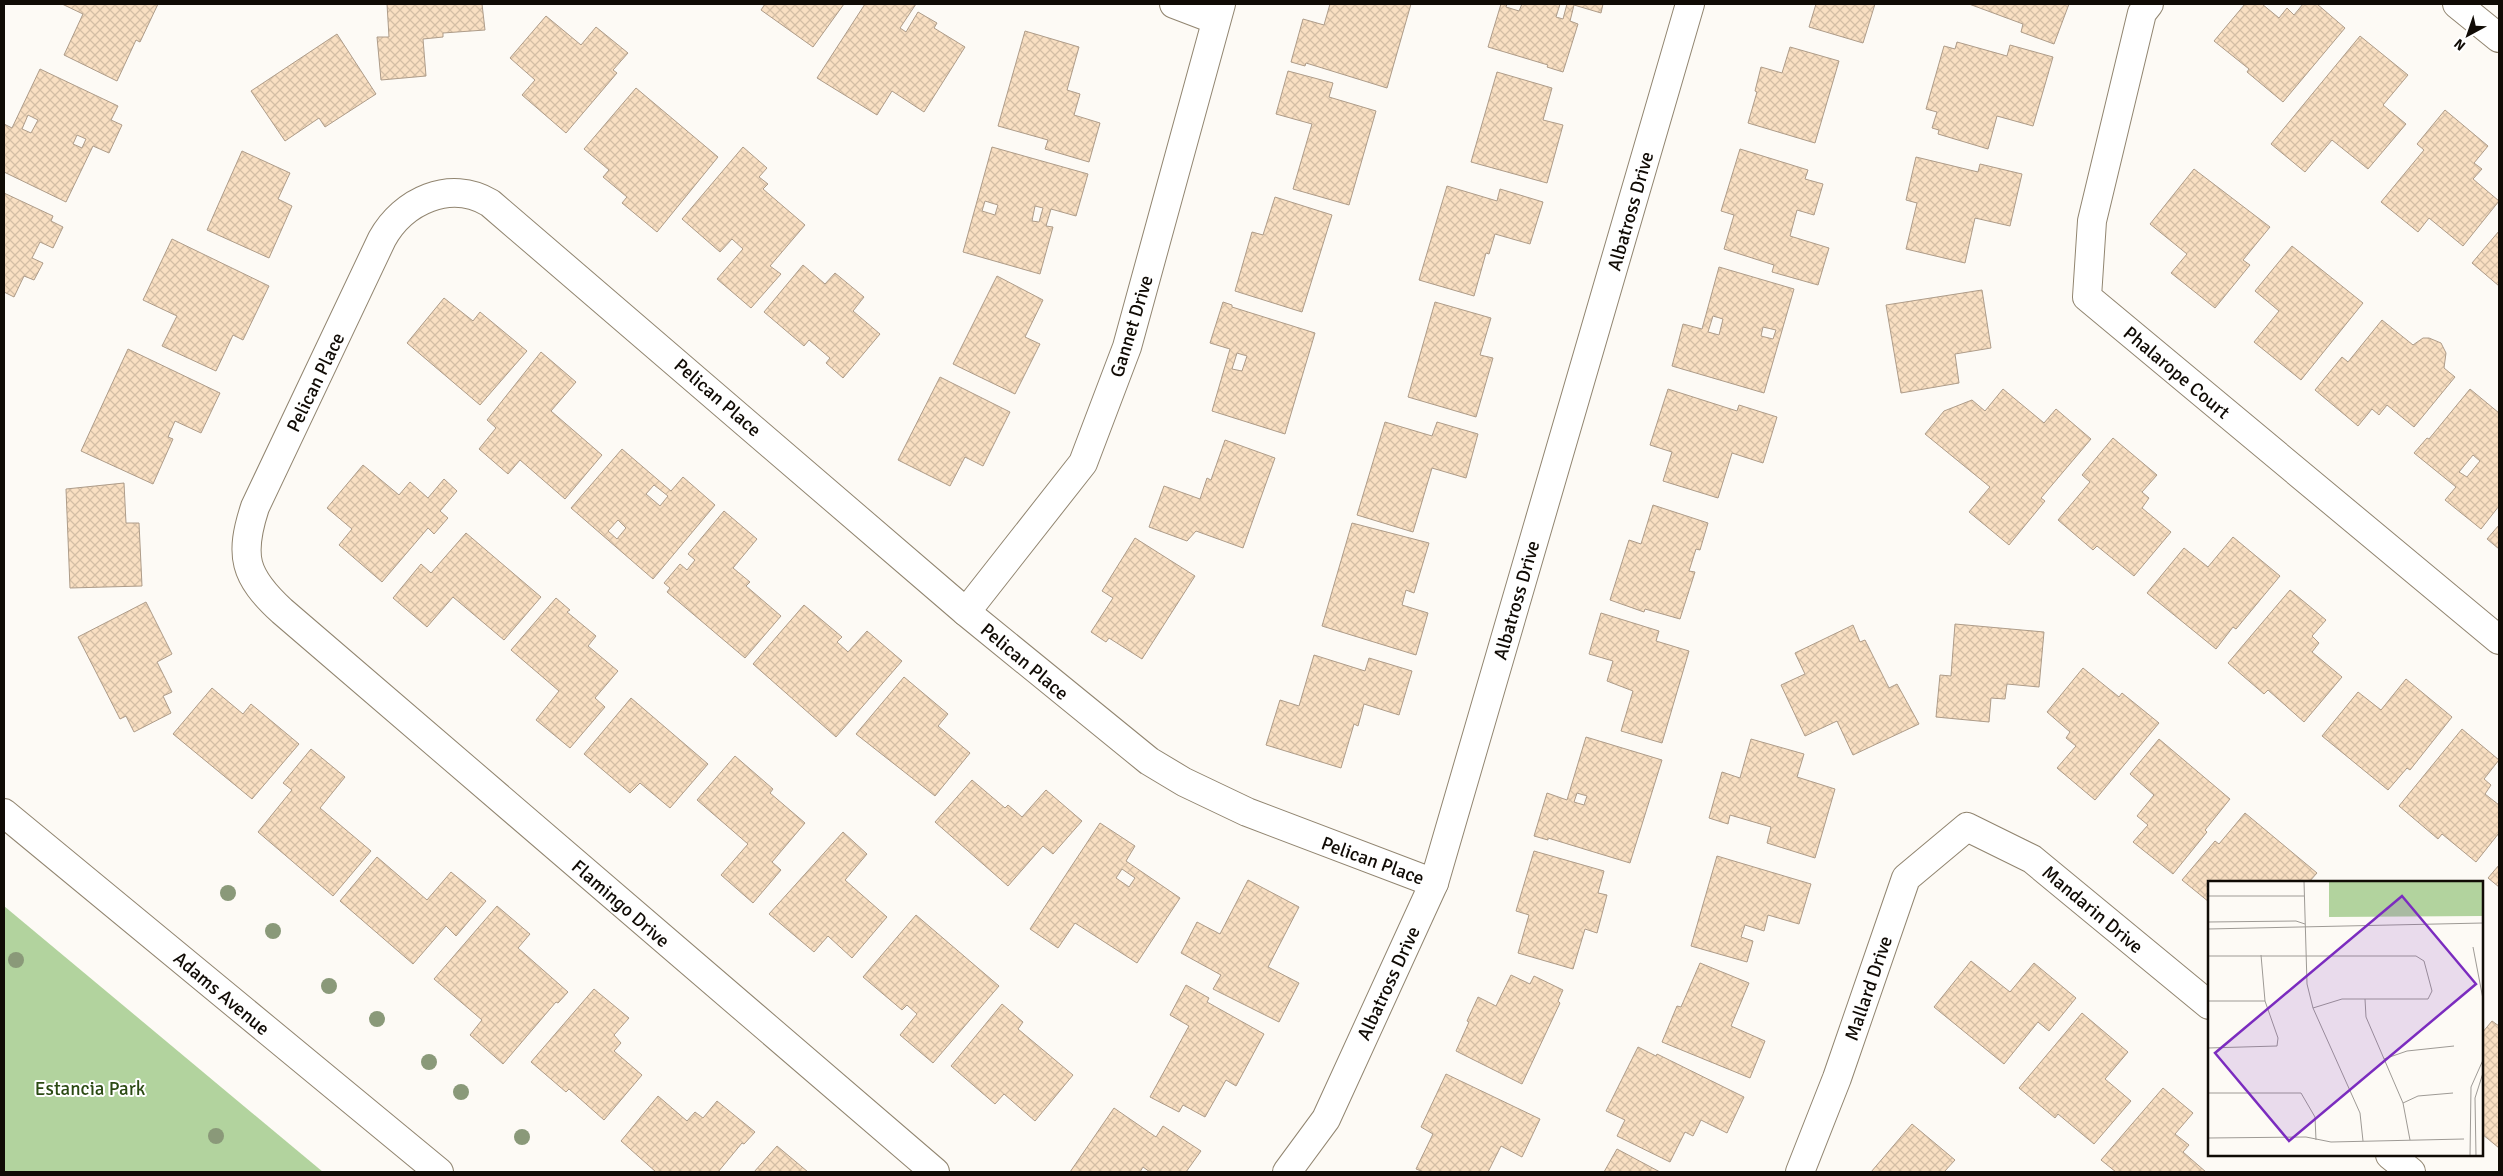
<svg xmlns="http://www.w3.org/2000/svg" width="2503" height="1176" viewBox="0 0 2503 1176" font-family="Signika,sans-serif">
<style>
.green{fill:#b2d39e}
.building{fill:url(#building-cross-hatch);stroke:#ae9c89;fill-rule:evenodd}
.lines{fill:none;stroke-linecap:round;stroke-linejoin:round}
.minor-casing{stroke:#918570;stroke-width:30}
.primary-casing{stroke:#918570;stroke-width:30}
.minor{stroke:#fff;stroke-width:28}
.primary{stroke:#fff;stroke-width:28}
.tree{fill:#8a9979}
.labels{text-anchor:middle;stroke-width:4;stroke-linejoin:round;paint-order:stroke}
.street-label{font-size:19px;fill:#100b05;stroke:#fff}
.park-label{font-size:19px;fill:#2b4a13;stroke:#fff}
.inset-road{fill:none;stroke:#9e9a95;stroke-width:1}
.view{fill:#7b2cbf;fill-opacity:0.15;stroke:#7b2cbf;stroke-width:2.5}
.inset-edge{fill:none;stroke:#100b05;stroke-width:2.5}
</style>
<defs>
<pattern id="building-cross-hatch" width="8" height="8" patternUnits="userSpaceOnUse" patternTransform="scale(1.25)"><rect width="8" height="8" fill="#f9dfc2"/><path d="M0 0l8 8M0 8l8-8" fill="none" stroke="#d4bea5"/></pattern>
</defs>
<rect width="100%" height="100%" fill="#fdfaf5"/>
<!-- green -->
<polygon class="green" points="4,906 323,1172 4,1172"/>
<!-- building -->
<g class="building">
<polygon points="62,4 158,4 140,42 136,40 117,81 64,55 83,14"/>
<polygon points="387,4 482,4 485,30 443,33 443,37 423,39 426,76 381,80 377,37 389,37"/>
<polygon points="765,4 844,4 813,47 761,10"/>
<polygon points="865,4 916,4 900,28 906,32 918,12 937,23 934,28 965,47 924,112 892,91 877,115 817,78"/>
<polygon points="1330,4 1411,4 1387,88 1306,63 1305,66 1291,62 1303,19 1324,25"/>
<polygon points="1501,4 1507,4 1506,7 1519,11 1522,4 1560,4 1556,17 1563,19 1567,4 1603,4 1601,13 1574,5 1570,21 1578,24 1563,72 1547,67 1548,65 1488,47"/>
<polygon points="1816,4 1875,4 1863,43 1809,27"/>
<polygon points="1969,4 2069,4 2054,44 2021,32 2023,24"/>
<polygon points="2245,4 2262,4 2279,18 2287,8 2294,15 2303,4 2317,4 2345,28 2283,102 2247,72 2249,69 2214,41"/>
<polygon points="546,16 581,45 596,27 628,53 613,70 617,73 566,133 522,95 535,80 510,58"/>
<polygon points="1025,31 1079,47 1067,90 1080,94 1074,115 1100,123 1089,162 1045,149 1048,140 998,126"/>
<polygon points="337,34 376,94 325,127 319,118 285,141 251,91"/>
<polygon points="2360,36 2408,75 2383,105 2406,124 2368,169 2332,140 2305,172 2271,144"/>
<polygon points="1957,42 2007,56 2010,45 2053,57 2033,126 1997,116 1988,149 1938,134 1939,130 1932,128 1937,112 1926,109 1944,46 1955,49"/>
<polygon points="1790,47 1839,61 1815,143 1748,123 1757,92 1755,91 1761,67 1782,73"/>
<path d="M40,69L118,106L111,120L122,125L109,153L93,146L66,202L4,172V124L12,128ZM28,115L38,120L31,133L22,129ZM77,135L86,139L82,148L73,144Z"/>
<polygon points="1288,71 1333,83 1329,97 1376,111 1349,205 1293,189 1312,124 1276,114"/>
<polygon points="1497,72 1552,88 1543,120 1563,125 1547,183 1471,162"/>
<polygon points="636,88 718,157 657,232 622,203 627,197 603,177 609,170 584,149"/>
<polygon points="2445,110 2488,146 2474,163 2482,169 2473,179 2499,201 2463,246 2429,218 2418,232 2381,202 2424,150 2417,144"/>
<polygon points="743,147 767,168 759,177 768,184 763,189 805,225 770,266 781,274 751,308 717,279 743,249 732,239 720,252 682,219"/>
<path d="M992,147L1088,174L1076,216L1051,209L1046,226L1053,227L1040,274L963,252ZM985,201L998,205L995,215L982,211ZM1035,206L1043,208L1039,222L1032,221Z"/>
<polygon points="1740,149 1808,170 1805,179 1823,184 1814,215 1797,210 1790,236 1829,248 1818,285 1772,272 1774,265 1724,249 1734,215 1721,211"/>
<polygon points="242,151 290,173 278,199 292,206 269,258 207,230"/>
<polygon points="1916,157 1978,172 1980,164 2022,174 2010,226 1975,218 1965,263 1906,249 1917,203 1906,200"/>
<polygon points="2194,169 2270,227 2243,260 2250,265 2215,308 2171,273 2187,254 2150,224"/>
<polygon points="1447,186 1497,201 1500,189 1543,202 1530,244 1495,234 1489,254 1486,253 1474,296 1419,280"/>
<polygon points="4,193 53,216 51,221 63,227 53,248 40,242 32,258 43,263 34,280 24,276 14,297 4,292"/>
<polygon points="1275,197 1332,215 1302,312 1235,291 1252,232 1263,235"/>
<polygon points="2499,231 2499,286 2472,263"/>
<polygon points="172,239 269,286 243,340 233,335 216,371 162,346 177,316 143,300"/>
<polygon points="2292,246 2363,303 2301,380 2254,342 2279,311 2255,291"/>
<polygon points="803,265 825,284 835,273 864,297 853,311 880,334 843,378 826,363 830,358 809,340 804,346 764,312"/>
<path d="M1719,267L1794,289L1764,393L1672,366L1683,324L1702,329ZM1713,316L1723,319L1719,335L1708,332ZM1763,327L1776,330L1773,339L1761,336Z"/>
<polygon points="997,276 1043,300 1025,337 1040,344 1015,394 953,364"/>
<polygon points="1982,290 1991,348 1955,354 1959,383 1901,393 1886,305"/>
<polygon points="444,298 473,321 480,312 527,351 480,405 407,343"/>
<path d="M1223,302L1232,305V307L1315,333L1285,434L1212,411L1230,349L1210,343ZM1237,353L1247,356L1242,371L1232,369Z"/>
<polygon points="1435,302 1491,318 1480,355 1493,358 1476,417 1408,397"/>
<polygon points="2382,320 2413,345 2423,338 2429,338 2441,343 2446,353 2444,368 2455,377 2414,427 2387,405 2379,415 2372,409 2358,426 2315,390 2342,357 2348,362"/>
<polygon points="128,349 220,393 201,433 175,421 168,437 173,439 153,484 81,451"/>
<polygon points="541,352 576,382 551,411 602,455 565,499 520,460 508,474 479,449 496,428 487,420"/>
<polygon points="940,377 1010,412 983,466 965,457 950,486 898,460"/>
<polygon points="1668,389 1737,411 1739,405 1777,417 1763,463 1732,453 1718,498 1663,481 1672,452 1650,445"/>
<polygon points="2003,389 2044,423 2056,409 2091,439 2041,498 2045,501 2009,545 1969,512 1990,487 1925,434 1944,411 1972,400 1985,411"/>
<path d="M2470,389L2499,413V506L2481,529L2445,500L2456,487L2414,453L2427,438L2429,439ZM2473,455L2480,461L2467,477L2459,472Z"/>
<polygon points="1385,422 1432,436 1437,422 1478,434 1466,478 1432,468 1413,532 1357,515"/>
<polygon points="2113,438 2157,475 2142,492 2149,498 2142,508 2171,532 2134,576 2097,546 2093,550 2058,520 2090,482 2082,475"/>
<polygon points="1225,440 1275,458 1243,548 1196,531 1187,541 1149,527 1164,486 1200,499 1207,478 1211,480"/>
<path d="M622,449L671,491L683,477L715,505L653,579L571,508ZM654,485L668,496L660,506L646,494ZM618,520L626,528L617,539L608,531Z"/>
<polygon points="363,465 399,495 410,482 428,498 444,479 457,491 440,511 448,518 434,534 428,528 382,582 339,545 352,529 327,508"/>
<polygon points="124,483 126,523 139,523 142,586 70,588 66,489"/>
<polygon points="1653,505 1708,523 1700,550 1696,549 1689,571 1695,572 1680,619 1645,609 1644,612 1610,600 1629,540 1641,544"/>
<polygon points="724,511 757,539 733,568 750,582 746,586 781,616 745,658 667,592 670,588 664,583 680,564 687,570 695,560 688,554"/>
<polygon points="1352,523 1429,543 1414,593 1406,590 1402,605 1428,613 1416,655 1322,626"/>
<polygon points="2499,525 2499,549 2487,539"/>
<polygon points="466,533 541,597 504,640 453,597 427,627 393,598 421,564 431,573"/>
<polygon points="2233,537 2280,576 2236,629 2233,627 2216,649 2147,593 2184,548 2208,567"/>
<polygon points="1135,538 1195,576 1142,659 1109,638 1106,642 1091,632 1113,598 1102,591"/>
<polygon points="2290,590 2326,620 2312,636 2319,643 2312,652 2342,677 2304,722 2268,690 2264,694 2228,663"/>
<polygon points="556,598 570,610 567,612 596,636 588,646 618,671 595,698 605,707 570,748 536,720 559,691 511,650"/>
<polygon points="146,602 172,654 157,662 172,692 163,696 171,713 134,732 126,716 120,719 78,637"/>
<polygon points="804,605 842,637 837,642 848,652 867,631 902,661 836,737 753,664"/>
<polygon points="1601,613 1659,631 1656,641 1689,651 1662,743 1621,731 1633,691 1607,681 1613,661 1589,654"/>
<polygon points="1955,624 2044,632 2039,687 2007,684 2005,699 1991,698 1989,722 1936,717 1940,675 1951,676"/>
<polygon points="1853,625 1860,642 1865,640 1889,688 1897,684 1919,724 1853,755 1837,721 1805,736 1781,685 1805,674 1795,653"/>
<polygon points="1314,655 1365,671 1369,658 1412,671 1399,715 1364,704 1358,726 1354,724 1341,768 1266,745 1280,700 1299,706"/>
<polygon points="2083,668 2119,697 2122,693 2159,723 2095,800 2057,768 2076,746 2066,738 2070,732 2047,712"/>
<polygon points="904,677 948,714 938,726 970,753 935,796 856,734"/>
<polygon points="2406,679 2452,717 2410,770 2407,768 2388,790 2322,736 2358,692 2381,710"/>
<polygon points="212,688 243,714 251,704 299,744 252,799 173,734"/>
<polygon points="631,698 708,764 670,808 640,783 630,793 584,754"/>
<polygon points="2462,729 2499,760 2484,779 2491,785 2485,794 2499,805 2499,833 2476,862 2442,834 2438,839 2399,806"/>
<path d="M1586,737L1662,760L1630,863L1548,838V840L1534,836L1547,793L1567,800ZM1577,793L1587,796L1584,805L1574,802Z"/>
<polygon points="1751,739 1804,754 1797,777 1835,789 1815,858 1767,843 1771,827 1730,815 1728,824 1709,818 1722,772 1740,778"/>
<polygon points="2159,739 2230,799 2205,830 2207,832 2173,874 2133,842 2148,825 2137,816 2154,795 2130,774"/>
<polygon points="311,749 345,777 320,808 371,851 333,896 258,832 292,790 283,783"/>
<polygon points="735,756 773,789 770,793 805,823 772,862 781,870 753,903 721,875 748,844 697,800"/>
<polygon points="972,780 1005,808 1008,805 1022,817 1046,790 1082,821 1053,854 1043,846 1008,886 935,822"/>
<polygon points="2245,813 2317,873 2309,882 2209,882 2209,902 2182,880 2215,841 2219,844"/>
<path d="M1100,823L1135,846L1126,861L1180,898L1137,963L1075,923L1058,948L1030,929ZM1122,869L1135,878L1129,887L1116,878Z"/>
<polygon points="843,832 867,854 845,880 887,917 852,958 828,936 814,952 769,914"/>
<polygon points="1534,851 1604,871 1598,893 1607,895 1597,933 1585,929 1573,969 1518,953 1529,915 1516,911"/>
<polygon points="1717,856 1811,884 1799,924 1768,915 1764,931 1745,925 1741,937 1753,941 1747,962 1691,946"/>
<polygon points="377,857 427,900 451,872 486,901 456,936 446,926 413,964 340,901"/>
<polygon points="2499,865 2499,887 2488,878"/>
<polygon points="1248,880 1299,907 1268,967 1299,983 1279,1022 1213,989 1221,975 1181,953 1197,922 1220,934"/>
<polygon points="497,906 530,934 518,948 568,992 558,1003 556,1002 503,1064 470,1035 482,1020 434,979"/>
<polygon points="916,915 999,986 933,1063 900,1035 917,1014 907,1005 902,1010 863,977"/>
<polygon points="1971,961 2010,992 2034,963 2076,998 2049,1031 2038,1022 2004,1064 1934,1007"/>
<polygon points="1700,963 1749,983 1731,1026 1765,1041 1750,1078 1662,1042 1677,1006 1681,1007"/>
<polygon points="1511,975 1530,984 1534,976 1563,990 1558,1001 1560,1003 1522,1084 1456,1051 1469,1022 1467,1021 1478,997 1496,1006"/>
<polygon points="1186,985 1209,998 1207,1002 1264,1034 1236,1086 1226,1080 1205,1117 1183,1105 1179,1112 1150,1097 1189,1026 1170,1015"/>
<polygon points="594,989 629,1018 614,1035 621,1043 614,1051 642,1075 604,1120 569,1089 566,1092 531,1062"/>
<polygon points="1002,1004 1023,1022 1018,1029 1073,1075 1035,1121 1004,1094 995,1104 951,1066"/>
<polygon points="2082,1013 2128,1052 2105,1079 2131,1101 2094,1144 2058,1114 2055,1118 2019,1088"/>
<polygon points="2492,1021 2499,1026 2499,1148 2482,1134 2482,1033"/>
<polygon points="1638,1047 1656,1056 1657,1054 1744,1097 1727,1133 1701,1120 1693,1136 1685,1132 1670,1162 1617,1136 1625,1120 1606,1111"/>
<polygon points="1446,1074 1540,1119 1522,1157 1501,1146 1488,1172 1424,1172 1416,1169 1433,1134 1421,1127"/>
<polygon points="2163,1088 2193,1113 2175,1134 2189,1145 2183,1152 2206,1172 2116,1172 2101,1160"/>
<polygon points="658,1096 687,1121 695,1112 703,1118 717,1101 755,1132 744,1144 742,1143 718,1172 656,1172 621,1141"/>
<polygon points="1114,1108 1156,1137 1163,1126 1201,1151 1186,1172 1150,1172 1143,1167 1140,1172 1070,1172"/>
<polygon points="1912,1124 1955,1160 1944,1172 1871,1172"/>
<polygon points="777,1146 808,1172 754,1172"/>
<polygon points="1617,1149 1660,1172 1604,1172"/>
</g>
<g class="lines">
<!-- minor casing -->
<g class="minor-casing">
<g id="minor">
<polyline points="1174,4 1216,20"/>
<polyline points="2149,4 2142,13 2092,221 2087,297 2499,640"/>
<polyline points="2457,4 2499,38"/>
<polyline points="966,612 1083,463 1127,347 1221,4"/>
<polyline points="2390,1155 2411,1172"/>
<path d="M935,1172L282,611C244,576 239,556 255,507L382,239C403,201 450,179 490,203L966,612L1149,761L1184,782L1247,812L1434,883"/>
<polyline points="1287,1172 1326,1119 1434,883 1690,4"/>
<polyline points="1800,1172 1837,1078 1906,878 1967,827 2032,859 2209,1005"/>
</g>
</g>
<!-- primary casing -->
<g class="primary-casing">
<polyline id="primary" points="4,813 439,1172"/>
</g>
<!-- minor -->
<use href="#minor" class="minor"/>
<!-- primary -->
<use href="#primary" class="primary"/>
</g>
<!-- trees -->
<g class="tree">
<circle cx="228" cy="893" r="8"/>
<circle cx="273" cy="931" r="8"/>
<circle cx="16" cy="960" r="8"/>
<circle cx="329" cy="986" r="8"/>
<circle cx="377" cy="1019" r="8"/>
<circle cx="429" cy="1062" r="8"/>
<circle cx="461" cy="1092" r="8"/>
<circle cx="216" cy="1136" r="8"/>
<circle cx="522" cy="1137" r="8"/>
</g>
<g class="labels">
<!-- street labels -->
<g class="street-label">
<text transform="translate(1630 211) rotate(-74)" y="7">Albatross Drive</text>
<text transform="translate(1131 326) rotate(-73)" y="7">Gannet Drive</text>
<text transform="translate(2177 372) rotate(40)" y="7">Phalarope Court</text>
<text transform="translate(315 382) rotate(-64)" y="7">Pelican Place</text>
<text transform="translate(718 397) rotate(41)" y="7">Pelican Place</text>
<text transform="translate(1516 600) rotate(-74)" y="7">Albatross Drive</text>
<text transform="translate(1025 661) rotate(40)" y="7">Pelican Place</text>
<text transform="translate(1373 860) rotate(20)" y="7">Pelican Place</text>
<text transform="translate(621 903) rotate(41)" y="7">Flamingo Drive</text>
<text transform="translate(2093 909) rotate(40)" y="7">Mandarin Drive</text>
<text transform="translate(1388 983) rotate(-65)" y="7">Albatross Drive</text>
<text transform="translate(1868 988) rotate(-71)" y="7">Mallard Drive</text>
<text transform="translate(222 993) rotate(40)" y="7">Adams Avenue</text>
</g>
<!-- park labels -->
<g class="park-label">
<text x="90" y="1095">Estancia Park</text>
</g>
</g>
<!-- overview -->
<g transform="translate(2208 881)">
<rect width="275" height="275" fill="#fdfaf5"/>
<path d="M275,0V35L121,36V0Z" fill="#b2d39e"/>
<path class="inset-road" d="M96,0L99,103L105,127L152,232L155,260M0,15H96M0,41L88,40L97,43M0,48L275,42M265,66L275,118M0,75H208L216,80L224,110L220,118H134L105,127M157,118L158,136L195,222L202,259M0,120H57M0,167L69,165L70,157L57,120L53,74M176,178L199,170L246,165M0,212H93L107,236L108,259M195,222L210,215L245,212M0,257L98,256L123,261L256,258M262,275L263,206L275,179M268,275L267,217L275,192"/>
<path class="view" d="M194,15L268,103L81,260L7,172Z"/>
<rect width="275" height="275" class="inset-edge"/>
</g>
<!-- border -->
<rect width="2503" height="1176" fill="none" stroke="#100b05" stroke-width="10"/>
<!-- north arrow -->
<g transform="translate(2468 35) rotate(220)" stroke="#ffffff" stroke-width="4" paint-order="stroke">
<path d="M0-4L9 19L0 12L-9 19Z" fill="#100b05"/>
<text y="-8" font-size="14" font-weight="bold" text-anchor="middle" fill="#100b05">N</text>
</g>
</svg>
